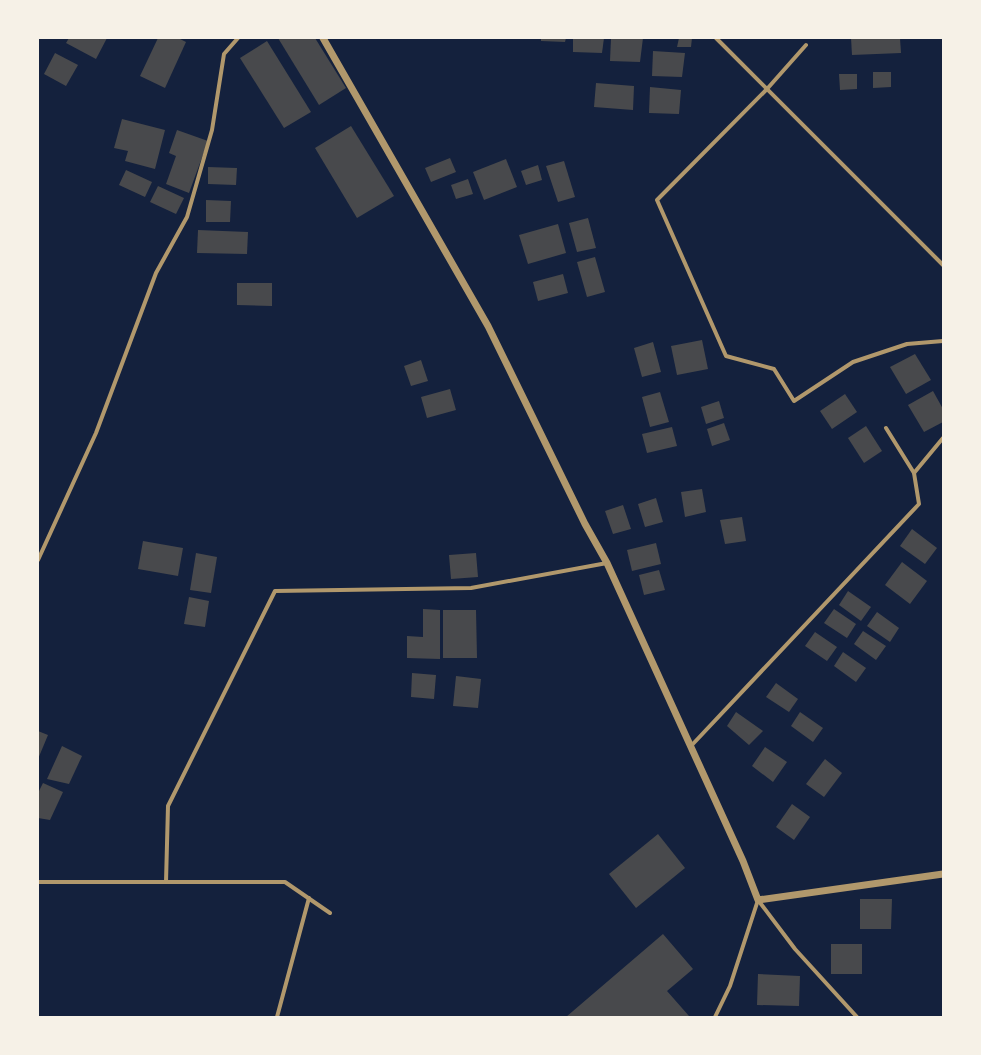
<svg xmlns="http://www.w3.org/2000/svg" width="981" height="1055" viewBox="0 0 981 1055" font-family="'IBM Plex Sans',sans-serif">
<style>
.building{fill:#48494c}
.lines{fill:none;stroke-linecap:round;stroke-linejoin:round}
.minor{stroke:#b1986c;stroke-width:4}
.tertiary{stroke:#b1986c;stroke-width:7}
</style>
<rect width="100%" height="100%" fill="#14213d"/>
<!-- building -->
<g class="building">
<polygon points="69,38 107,38 96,59 66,43"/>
<polygon points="158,38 178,38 186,42 165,88 140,76"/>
<polygon points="278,38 315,38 346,88 319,105"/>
<polygon points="541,38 566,38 565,42 541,41"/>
<polygon points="573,38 604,38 602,53 573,52"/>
<polygon points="611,38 643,38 640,62 610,61"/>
<polygon points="679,38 692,38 691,47 677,47"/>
<polygon points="851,38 900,38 901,53 852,55"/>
<polygon points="267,41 311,112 284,128 240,58"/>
<polygon points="653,51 685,53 682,77 652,76"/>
<polygon points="55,53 78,65 66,86 44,74"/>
<polygon points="873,72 891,72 891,87 873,88"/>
<polygon points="839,74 857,74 857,89 840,90"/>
<polygon points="596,83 634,86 633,110 594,107"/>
<polygon points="650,87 681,90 679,114 649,113"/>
<polygon points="122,119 165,130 155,169 125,161 128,151 114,148"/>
<polygon points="351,126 394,196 357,218 315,148"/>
<polygon points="177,130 208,141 189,193 166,184 176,156 169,153"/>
<polygon points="450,158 456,172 431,182 425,168"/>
<polygon points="506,159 517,187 484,200 473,172"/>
<polygon points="564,161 575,197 558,202 546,166"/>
<polygon points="538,165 542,180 526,185 521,171"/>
<polygon points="208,167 237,168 236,185 208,184"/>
<polygon points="126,170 152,182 145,197 119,185"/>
<polygon points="468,179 473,194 456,199 451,185"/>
<polygon points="158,186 184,198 176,214 150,202"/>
<polygon points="206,200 231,201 230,222 206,222"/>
<polygon points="588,218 596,248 577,252 569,223"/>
<polygon points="558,224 566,253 528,264 519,235"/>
<polygon points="198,230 248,232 247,254 197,253"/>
<polygon points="595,257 605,292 587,297 577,262"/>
<polygon points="563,274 568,293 538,301 533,282"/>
<polygon points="237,283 272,283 272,306 237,305"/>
<polygon points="702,340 708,369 677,375 671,346"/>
<polygon points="653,342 661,372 642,377 634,348"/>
<polygon points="915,354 931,380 906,394 890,367"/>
<polygon points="421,360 428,381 411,386 404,366"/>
<polygon points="450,389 456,410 427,418 421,397"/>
<polygon points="933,391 943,409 943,422 924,432 908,405"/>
<polygon points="660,392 669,422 650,427 642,397"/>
<polygon points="845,394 857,412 832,429 820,411"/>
<polygon points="719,401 724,418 706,424 701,407"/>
<polygon points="724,423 730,440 712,446 707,429"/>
<polygon points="866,426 882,451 864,463 848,438"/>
<polygon points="672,427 677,446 647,453 642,434"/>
<polygon points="702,489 706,512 685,517 681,492"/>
<polygon points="656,498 663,522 645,527 638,504"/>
<polygon points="623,505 631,529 613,534 605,511"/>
<polygon points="742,517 746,541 725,544 720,520"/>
<polygon points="912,529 937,548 925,564 900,546"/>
<polygon points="143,541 183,548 178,576 138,569"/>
<polygon points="656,543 661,564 632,571 627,550"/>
<polygon points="196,553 217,557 211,593 190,590"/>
<polygon points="476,553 478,577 451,579 449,555"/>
<polygon points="902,562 927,581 910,604 885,585"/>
<polygon points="659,570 665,590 644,595 639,575"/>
<polygon points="848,591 871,607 861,621 839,605"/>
<polygon points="189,597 209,601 205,627 184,624"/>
<polygon points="423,609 440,610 440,659 407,658 407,636 423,637"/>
<polygon points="834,609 856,624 847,638 824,623"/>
<polygon points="443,610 476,610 477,658 443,658"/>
<polygon points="877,612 899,628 890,642 867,626"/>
<polygon points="863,631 886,646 876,660 854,644"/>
<polygon points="815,632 837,647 827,661 805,646"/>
<polygon points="843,652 866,668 856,682 834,666"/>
<polygon points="412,673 436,675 434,699 411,697"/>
<polygon points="456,676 481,679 478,708 453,706"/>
<polygon points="776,683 798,699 789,712 766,697"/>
<polygon points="736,712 763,731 749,745 727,726"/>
<polygon points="800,712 823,728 813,742 791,726"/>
<polygon points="38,731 48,735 38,759"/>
<polygon points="62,746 82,756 69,784 47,779"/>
<polygon points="765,747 787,762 773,782 752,766"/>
<polygon points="825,759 842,773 824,797 806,784"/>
<polygon points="43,783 63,792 50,820 38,818 38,793"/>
<polygon points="792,804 810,817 794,840 776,827"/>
<polygon points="658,834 685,868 636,908 609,874"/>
<polygon points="860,899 892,899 891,929 860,929"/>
<polygon points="663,934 693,969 667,991 689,1016 566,1017"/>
<rect x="831" y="944" width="31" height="30"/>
<polygon points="758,974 800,976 799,1006 757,1005"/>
</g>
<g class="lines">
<!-- minor -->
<g class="minor">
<polyline points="716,38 943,265"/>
<polyline points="806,45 767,89 657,200 726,356 774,369 794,401 853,362 907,344 943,341"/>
<polyline points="914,473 943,438"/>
<polyline points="38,560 96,433 156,273 187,217 212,130 224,54 238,38"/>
<polyline points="691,746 919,504 914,473 886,428"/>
<polyline points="38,882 285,882 330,913"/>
<polyline points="166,882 168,806 275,591 471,588 607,563"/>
<polyline points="758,900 795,949 857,1017"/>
<polyline points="277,1017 309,898"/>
<polyline points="715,1017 730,986 758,900"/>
</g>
<!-- tertiary -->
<polyline class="tertiary" points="323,38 488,326 585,524 607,563 743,861 758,900 943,874"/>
</g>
<!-- border -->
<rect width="981" height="1055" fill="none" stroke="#f6f1e7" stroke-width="78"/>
</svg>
